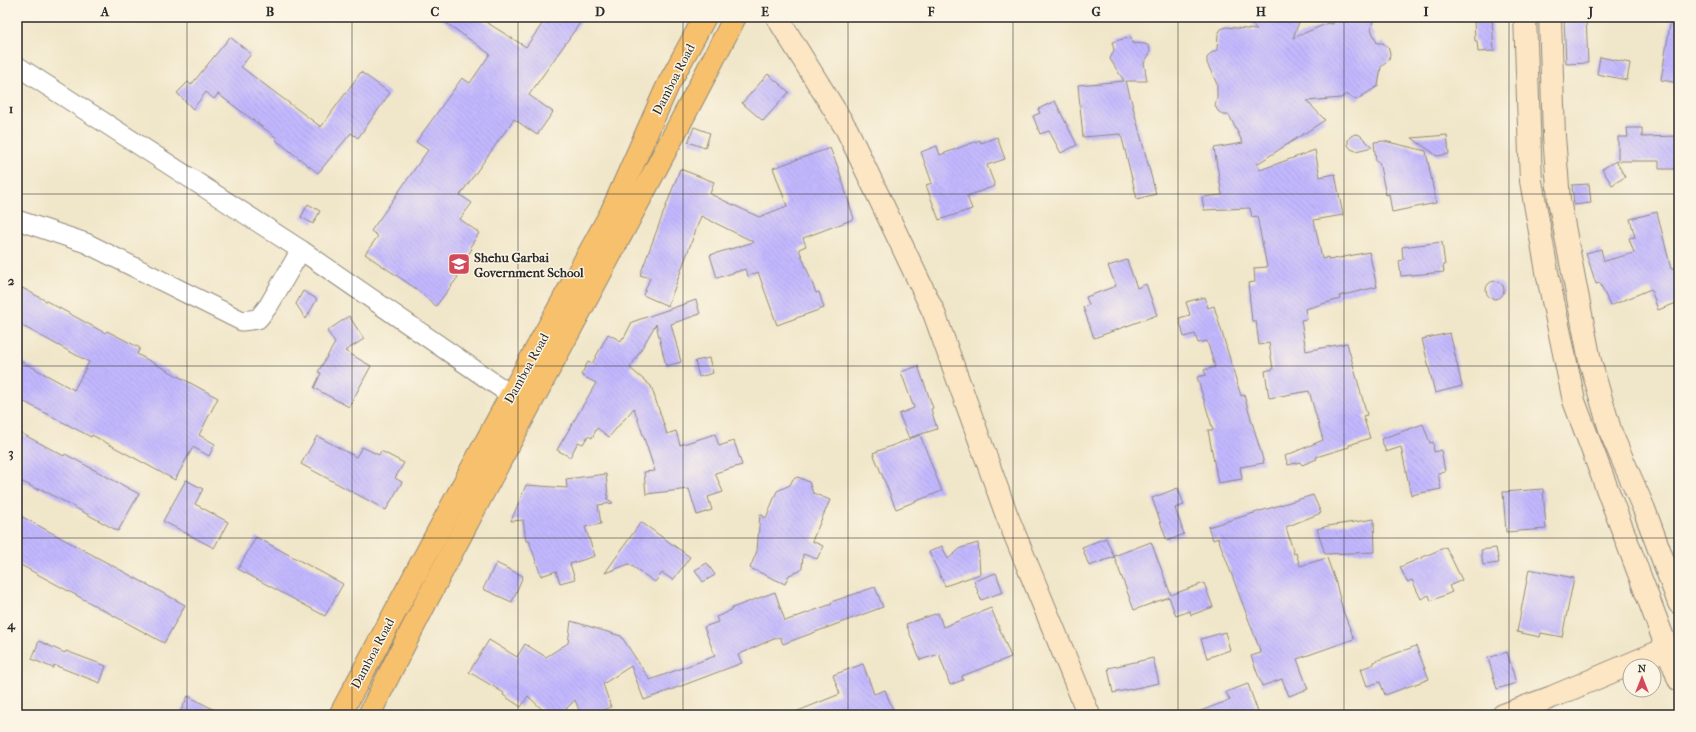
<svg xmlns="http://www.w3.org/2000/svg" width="1696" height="732" viewBox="0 0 1696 732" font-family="'IM FELL French Canon',serif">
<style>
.building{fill:url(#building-back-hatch)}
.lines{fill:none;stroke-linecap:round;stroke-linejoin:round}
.street-casing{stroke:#8e887a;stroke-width:21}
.secondary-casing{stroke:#8e887a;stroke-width:24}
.primary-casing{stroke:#8e887a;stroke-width:24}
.street{stroke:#fff;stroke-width:19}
.secondary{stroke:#fce6c4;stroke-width:22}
.primary{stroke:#f7c06c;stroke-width:22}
.grid{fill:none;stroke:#2b2b2b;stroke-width:1;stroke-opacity:0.55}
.labels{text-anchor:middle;stroke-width:3;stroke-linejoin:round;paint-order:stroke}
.street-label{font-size:13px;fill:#2b2b2b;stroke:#fcf5e5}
.poi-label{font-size:13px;font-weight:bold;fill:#2b2b2b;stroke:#fcf5e5;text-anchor:start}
.neatline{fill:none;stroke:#2b2b2b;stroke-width:1.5}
.grid-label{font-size:13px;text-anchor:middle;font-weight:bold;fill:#2b2b2b}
</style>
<defs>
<pattern id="building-back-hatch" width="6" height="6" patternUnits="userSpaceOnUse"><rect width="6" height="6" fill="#c2b8fe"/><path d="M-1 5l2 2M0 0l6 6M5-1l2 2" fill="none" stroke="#a79eda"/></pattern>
</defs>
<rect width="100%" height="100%" fill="#fcf5e5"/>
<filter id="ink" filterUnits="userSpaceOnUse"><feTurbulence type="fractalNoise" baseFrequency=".025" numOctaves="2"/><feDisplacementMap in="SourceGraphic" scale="8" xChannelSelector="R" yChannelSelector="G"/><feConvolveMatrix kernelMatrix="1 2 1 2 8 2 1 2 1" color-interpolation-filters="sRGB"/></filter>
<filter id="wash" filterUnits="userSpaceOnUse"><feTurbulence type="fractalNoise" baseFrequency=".012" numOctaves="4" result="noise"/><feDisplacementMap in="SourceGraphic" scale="16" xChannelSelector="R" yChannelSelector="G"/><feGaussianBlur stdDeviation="0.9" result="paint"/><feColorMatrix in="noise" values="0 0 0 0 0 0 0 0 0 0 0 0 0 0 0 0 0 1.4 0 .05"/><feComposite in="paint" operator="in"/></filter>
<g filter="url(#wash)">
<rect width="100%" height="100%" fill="#f0e6c9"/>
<g id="blocks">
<!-- building -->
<g class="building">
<polygon points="438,17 478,17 526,47 547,17 584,17 529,95 553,112 537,135 514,119 460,195 472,203 460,219 479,233 470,247 472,249 454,274 458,277 436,306 415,288 365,254 378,236 371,231 428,150 416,142 462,78 470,83 490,54"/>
<polygon points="1248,17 1301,17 1293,38 1328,23 1333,24 1337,17 1374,17 1371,29 1377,43 1383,43 1388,47 1390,53 1389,60 1381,67 1378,86 1356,100 1346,94 1341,98 1307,101 1325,120 1257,164 1260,170 1315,150 1320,177 1335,174 1343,215 1314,220 1322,259 1328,257 1329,260 1369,252 1377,287 1339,296 1340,299 1305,309 1307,319 1301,320 1306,351 1347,343 1367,415 1363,416 1370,438 1349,445 1349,447 1316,457 1317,459 1302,465 1300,462 1288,465 1285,456 1323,440 1309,391 1269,398 1265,371 1273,369 1269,343 1259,345 1256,321 1252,321 1248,283 1255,282 1254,268 1267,267 1257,216 1252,217 1250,208 1204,210 1202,197 1222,195 1214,148 1243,143 1229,115 1223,115 1218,111 1215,106 1217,98 1217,84 1207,63 1207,58 1211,53 1217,50 1218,34 1221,29 1226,27 1257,30"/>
<polygon points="1586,17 1588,63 1566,64 1564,18"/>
<polygon points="1492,18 1494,51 1478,52 1477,41 1475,41 1474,19"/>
<polygon points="1671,18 1679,19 1679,83 1661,80"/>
<polygon points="230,37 251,54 241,67 321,127 361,72 390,93 358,138 351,133 318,173 276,140 277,138 218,94 214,99 206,92 193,109 177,93 188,82 191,85"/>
<polygon points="1131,37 1132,43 1145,44 1149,46 1150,50 1149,55 1144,63 1147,81 1126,81 1156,194 1137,199 1121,134 1083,137 1078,85 1124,81 1110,59 1114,50 1112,42"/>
<polygon points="1600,57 1630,63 1627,80 1597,74"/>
<polygon points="768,74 789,92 763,121 742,103"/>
<polygon points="1055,101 1077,145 1061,153 1049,131 1040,134 1033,116 1040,113 1038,109"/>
<polygon points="694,127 710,133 705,148 688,142"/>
<polygon points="1627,128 1642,128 1642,137 1679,136 1679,169 1659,169 1659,161 1618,161 1618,137 1628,137"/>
<polygon points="1355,134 1360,135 1372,147 1356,151 1351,149 1348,145 1348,140 1351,136"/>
<polygon points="1447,135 1449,154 1437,156 1412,138"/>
<polygon points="997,137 1005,159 987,165 995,186 967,196 972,209 939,220 926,185 932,183 921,152 937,146 940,155 980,140 981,143"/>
<polygon points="1384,141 1426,151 1436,203 1392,212 1389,194 1386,195 1379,162 1376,162 1374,142"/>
<polygon points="830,148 839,170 854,219 803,238 806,246 799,249 816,293 819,292 824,308 777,325 758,272 748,276 745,269 717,278 710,255 754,242 701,216 668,306 643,295 650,278 640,275 680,169 714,182 710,194 759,217 787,206 773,168"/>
<polygon points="1616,161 1625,177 1612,185 1602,169"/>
<polygon points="1589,184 1591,203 1574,205 1572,185"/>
<polygon points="308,204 320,211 313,224 301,217"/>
<polygon points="1657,212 1671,269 1679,266 1679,302 1658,310 1651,289 1610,306 1600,283 1596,284 1586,253 1601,249 1604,261 1634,253 1629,238 1635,237 1630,219"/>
<polygon points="1442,242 1445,265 1443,266 1444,272 1401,276 1399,261 1403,260 1402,247"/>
<polygon points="1127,260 1137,288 1146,284 1157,315 1094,338 1083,307 1089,305 1086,297 1116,286 1108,266"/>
<circle cx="1495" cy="290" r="9"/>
<polygon points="17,285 105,333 107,331 140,348 137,354 218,398 199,435 215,444 209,456 193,447 175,480 92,435 91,437 17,398 17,359 74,390 89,362 17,323"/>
<polygon points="303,291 317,299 306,319 296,304"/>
<polygon points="1205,297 1208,308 1214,306 1241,396 1244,395 1264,463 1240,467 1242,479 1218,483 1208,430 1213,430 1197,377 1206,375 1204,370 1215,367 1207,341 1198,343 1195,334 1184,337 1179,318 1190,315 1186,302"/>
<polygon points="696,300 700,314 671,324 681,362 666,366 656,324 630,368 651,386 667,434 676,431 680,445 715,434 719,446 734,441 742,465 715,473 723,492 708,497 712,510 697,515 689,489 646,494 644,472 655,471 634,408 609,437 597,428 592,438 588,436 583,444 578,442 570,457 557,450 596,383 581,375 588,362 592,364 608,334 621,341 623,337 624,338 632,322"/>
<polygon points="349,316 364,339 345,351 371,366 349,407 314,388 321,373 318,372 335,343 327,331"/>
<polygon points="1450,333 1462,386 1435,393 1422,339"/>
<polygon points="709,358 713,373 699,377 695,361"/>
<polygon points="918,366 933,408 931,409 937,429 909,438 899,414 914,408 901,372"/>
<polygon points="1423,424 1430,443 1433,442 1434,452 1441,450 1445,472 1438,473 1441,489 1411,495 1401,447 1386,452 1381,439"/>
<polygon points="17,431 64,456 65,454 139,494 118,531 39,488 38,490 17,479"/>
<polygon points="920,435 942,491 896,509 873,453"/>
<polygon points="317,436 356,457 362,447 379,455 381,451 404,463 395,478 402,482 386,510 301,464"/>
<polygon points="606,474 608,498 606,498 613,503 598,505 601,524 585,527 595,556 570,564 575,579 560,583 556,571 541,576 529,541 526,541 523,520 511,521 526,485 567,488 566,479"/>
<polygon points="798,477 809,482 813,493 830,500 812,541 823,546 817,559 803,554 802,568 800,571 789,575 785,584 750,568 757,551 760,514 766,518 777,491 790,485 793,479"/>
<polygon points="186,480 203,489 195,504 228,522 214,548 163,521"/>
<polygon points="1178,488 1184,505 1175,508 1184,534 1167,541 1152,498"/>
<polygon points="1543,489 1546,529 1506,532 1503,492"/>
<polygon points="1313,495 1321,513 1286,527 1294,554 1296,553 1300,566 1327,558 1336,583 1343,611 1354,639 1297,659 1308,689 1289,696 1282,679 1262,686 1251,656 1261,653 1218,538 1213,540 1208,527"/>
<polygon points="17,514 185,605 164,643 17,563"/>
<polygon points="1374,519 1375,552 1325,554 1317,529 1328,526"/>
<polygon points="641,522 690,557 673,580 662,573 655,582 629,564 605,573"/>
<polygon points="256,537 343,584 325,616 238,569"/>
<polygon points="1106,538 1114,557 1089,566 1082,547"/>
<polygon points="1151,542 1171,595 1204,583 1213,607 1191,615 1190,611 1176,616 1169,597 1134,610 1114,556"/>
<polygon points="978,543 980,574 945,586 929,552 942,546 948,559 961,548"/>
<polygon points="1446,547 1462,580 1449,586 1452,592 1431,601 1429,595 1421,599 1412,580 1407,582 1400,567"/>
<polygon points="1496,548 1499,563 1483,565 1481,550"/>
<polygon points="496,563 523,576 512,602 483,589"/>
<polygon points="707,563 715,575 703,582 695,570"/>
<polygon points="1529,569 1574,578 1562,637 1541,633 1540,637 1517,632"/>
<polygon points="996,573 1003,592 981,600 974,581"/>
<polygon points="875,587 883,607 783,644 780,637 766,642 738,655 742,663 644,700 631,666 603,684 611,707 592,715 581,715 575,700 560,715 548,715 528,696 521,707 503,695 504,693 469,672 489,640 517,657 525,644 546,657 568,643 571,621 621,636 650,680 715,656 704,627 718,622 716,617 726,613 732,609 732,608 775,592 785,621 832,604 831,602"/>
<polygon points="991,608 1011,657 962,676 963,680 950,685 939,654 920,660 906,624 938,613 943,627"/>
<polygon points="1225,632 1230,650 1207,658 1201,639"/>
<polygon points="39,641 65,653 66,651 106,666 100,683 54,665 53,668 32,659"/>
<polygon points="1416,646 1429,679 1385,695 1380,682 1367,686 1361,669 1374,664 1373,662"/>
<polygon points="1507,652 1516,683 1497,689 1488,658"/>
<polygon points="1153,658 1159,683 1113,693 1108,668"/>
<polygon points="863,664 874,694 885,690 893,710 880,715 788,715 840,694 833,675"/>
<polygon points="1248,684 1259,715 1195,715 1195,713 1230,700 1226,692"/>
<polygon points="188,696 224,715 179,715"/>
</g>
</g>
</g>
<g filter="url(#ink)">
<use href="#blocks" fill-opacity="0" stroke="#8e887a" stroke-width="1"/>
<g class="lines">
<!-- street casing -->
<g class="street-casing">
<g id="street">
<polyline points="17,66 301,250 511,395 524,401"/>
<polyline points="17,220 86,243 242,321 258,319 269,305 301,250"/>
</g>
</g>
<!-- secondary casing -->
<g class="secondary-casing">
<g id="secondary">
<polyline points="777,17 847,130 934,313 1007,516 1089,715"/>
<polyline points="1525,17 1531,181 1548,277 1574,401 1679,680"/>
<polyline points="1550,17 1554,136 1559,200 1590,361 1611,433 1644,509 1679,603"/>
<polyline points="1503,715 1552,697 1668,648"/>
</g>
</g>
<!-- primary casing -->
<g class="primary-casing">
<g id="primary">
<polyline points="340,715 511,395 611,213 668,85 705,17"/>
<path d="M369,715C485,480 616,251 735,17"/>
</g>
</g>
<!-- street -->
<use href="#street" class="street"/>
<!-- secondary -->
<use href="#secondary" class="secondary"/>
<!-- primary -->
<use href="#primary" class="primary"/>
</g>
</g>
<!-- grid -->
<path class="grid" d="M187,17V715M352,17V715M518,17V715M683,17V715M848,17V715M1013,17V715M1178,17V715M1344,17V715M1509,17V715M17,194H1679M17,366H1679M17,538H1679"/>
<!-- icons -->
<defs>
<g id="school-square" transform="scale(1.15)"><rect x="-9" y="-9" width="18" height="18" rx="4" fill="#d1495b" stroke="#fcf5e5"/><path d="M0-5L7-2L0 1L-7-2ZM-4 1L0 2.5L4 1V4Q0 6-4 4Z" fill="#fff"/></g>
</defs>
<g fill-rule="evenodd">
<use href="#school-square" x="459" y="264"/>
</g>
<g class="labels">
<!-- street labels -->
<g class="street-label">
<text transform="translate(673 79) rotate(-63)" y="5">Damboa Road</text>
<text transform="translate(526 368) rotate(-61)" y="5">Damboa Road</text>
<text transform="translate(372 653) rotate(-62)" y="5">Damboa Road</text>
</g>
<!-- poi labels -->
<g class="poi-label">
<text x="474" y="262">Shehu Garbai<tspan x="474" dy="15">Government School</tspan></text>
</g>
</g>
<!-- margin -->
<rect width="1696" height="732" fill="none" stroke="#fcf5e5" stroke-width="44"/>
<!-- north arrow -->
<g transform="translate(1642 678)"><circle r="19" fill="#fcf5e5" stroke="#a8a49b"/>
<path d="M0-3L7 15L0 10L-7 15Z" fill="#d1495b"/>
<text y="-6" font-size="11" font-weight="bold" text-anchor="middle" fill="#2b2b2b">N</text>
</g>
<rect x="22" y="22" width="1652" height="688" class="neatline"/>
<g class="grid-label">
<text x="105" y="16">A</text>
<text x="270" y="16">B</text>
<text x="435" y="16">C</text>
<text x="600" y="16">D</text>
<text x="765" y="16">E</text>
<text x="931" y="16">F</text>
<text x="1096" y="16">G</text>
<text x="1261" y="16">H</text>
<text x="1426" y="16">I</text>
<text x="1591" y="16">J</text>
<text x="11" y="113">1</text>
<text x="11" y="285">2</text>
<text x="11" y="457">3</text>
<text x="11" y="629">4</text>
</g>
</svg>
